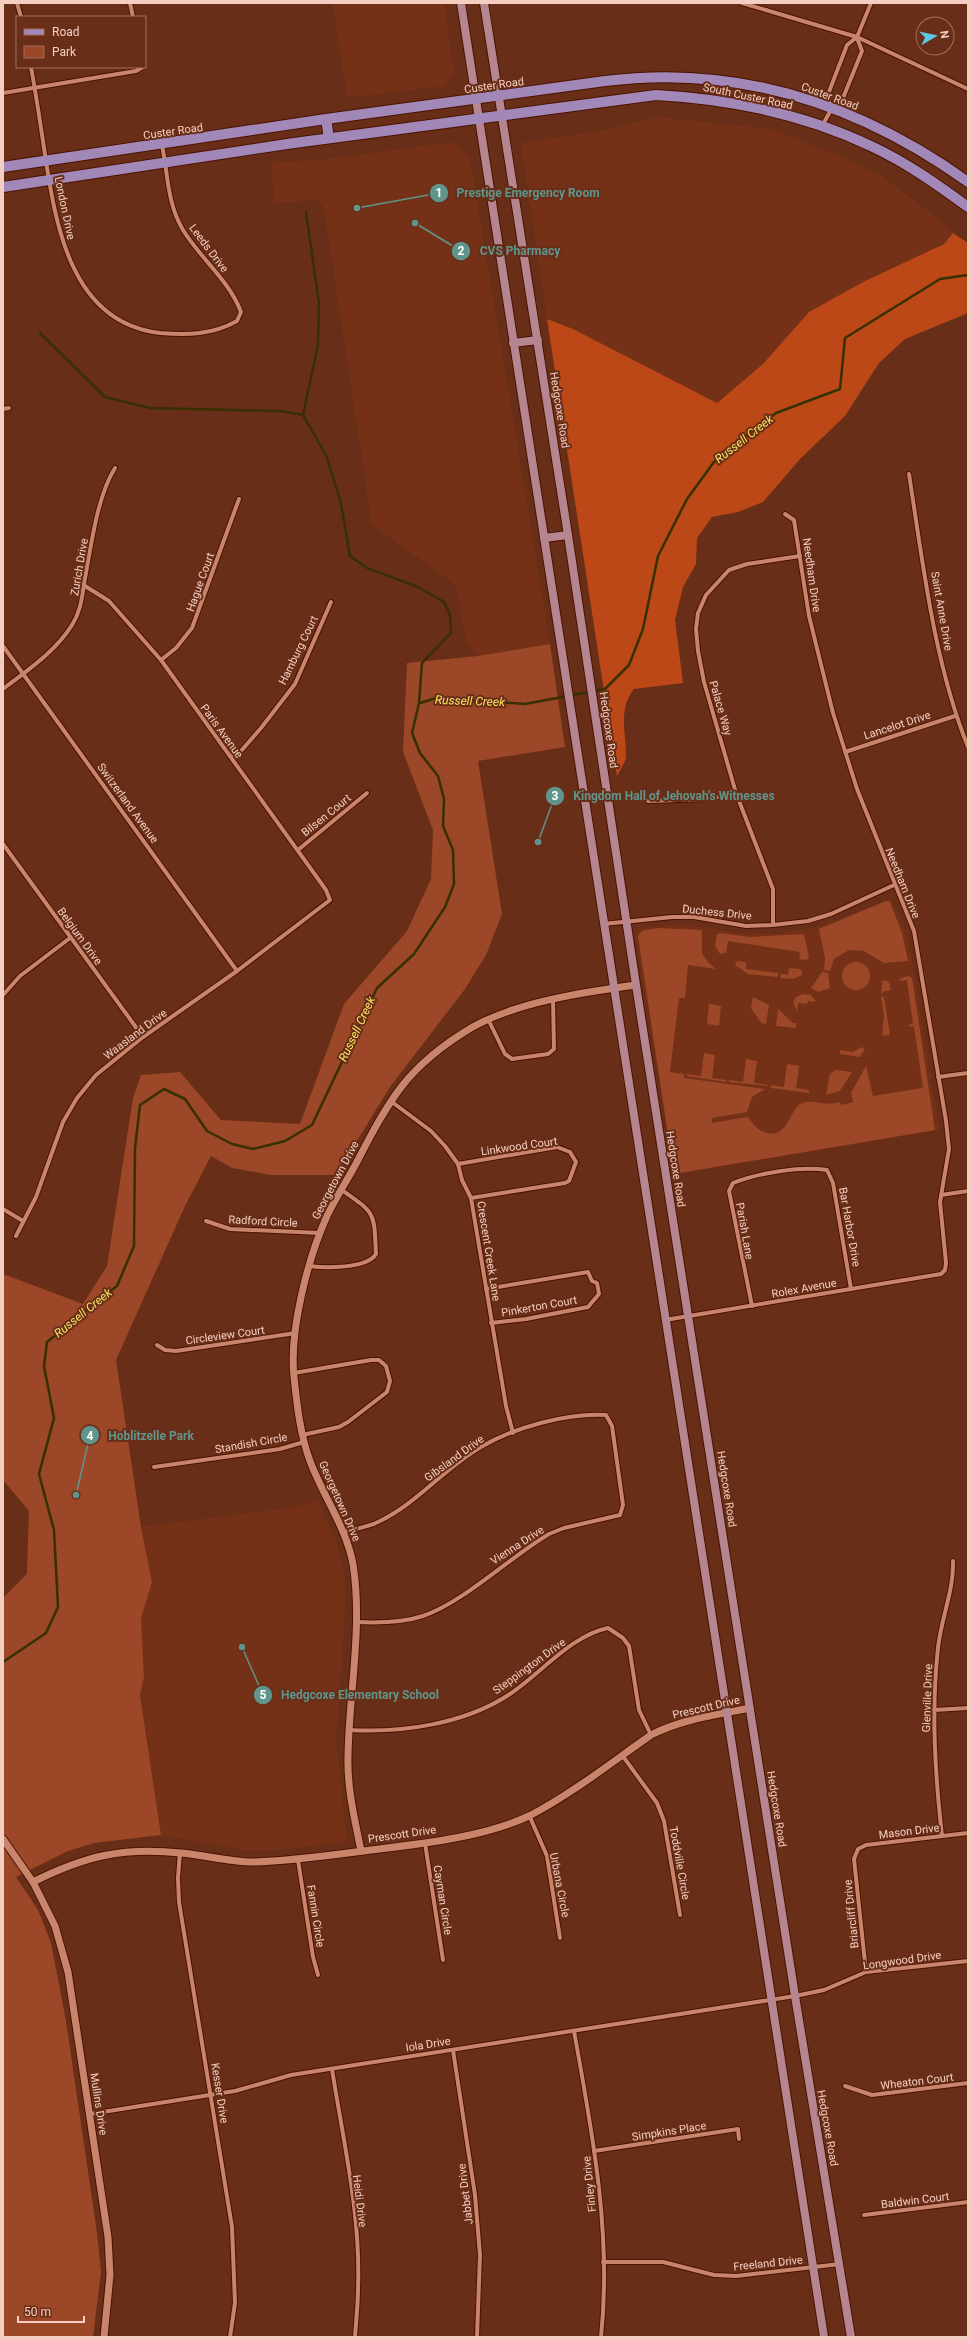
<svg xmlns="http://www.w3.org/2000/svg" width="971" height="2340" viewBox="0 0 971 2340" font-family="Roboto,sans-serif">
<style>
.built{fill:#743117}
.green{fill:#9c4727}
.forest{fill:#bb4816}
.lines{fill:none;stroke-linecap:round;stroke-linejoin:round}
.stream{stroke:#373000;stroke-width:2.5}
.minor-casing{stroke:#4b1200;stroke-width:6}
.tertiary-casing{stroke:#4b1200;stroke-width:9}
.secondary-casing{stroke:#4b1200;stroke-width:10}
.primary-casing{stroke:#4b1200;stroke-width:12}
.minor{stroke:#c9846c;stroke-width:4}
.tertiary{stroke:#c9846c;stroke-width:7}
.secondary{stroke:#b58692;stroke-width:8}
.primary{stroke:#a188b8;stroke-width:10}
.labels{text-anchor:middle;stroke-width:4;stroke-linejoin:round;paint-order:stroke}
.street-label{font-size:11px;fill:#f4cec1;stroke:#692e18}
.water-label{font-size:12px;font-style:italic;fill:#fae560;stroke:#692e18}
.leader{fill:none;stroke:#5f958b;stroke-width:1.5}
.callout-dot{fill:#5f958b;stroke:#692e18;stroke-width:1.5}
.mark-label{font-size:12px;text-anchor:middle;font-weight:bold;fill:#fff}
.callout-label{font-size:12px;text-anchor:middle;font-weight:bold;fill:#5f958b;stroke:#692e18;stroke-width:4;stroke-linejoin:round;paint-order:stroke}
</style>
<rect width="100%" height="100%" fill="#692e18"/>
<!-- built -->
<g class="built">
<polygon points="333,3 444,3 454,72 445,86 347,98"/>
<polygon points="657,117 772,129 840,156 881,175 946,225 953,233 944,244 865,281 717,403 573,329 547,319 521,143 599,131"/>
<polygon points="452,142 470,158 550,644 478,656 466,642 456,585 372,525 324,209 318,200 274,203 271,163 320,160"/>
<polygon points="890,899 902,920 911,954 939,1130 674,1174 635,933 639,928 683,924 739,933 779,934 821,926"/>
<polygon points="318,1500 338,1546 345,1579 345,1612 336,1740 347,1842 275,1850 244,1850 161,1835 140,1695 144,1677 141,1618 152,1582 141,1527 295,1507"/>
</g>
<!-- green -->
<g class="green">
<polygon points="550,644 565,747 478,761 502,914 486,955 465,989 390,1087 336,1175 271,1175 232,1168 211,1156 185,1206 116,1360 141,1527 152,1582 141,1618 144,1677 140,1695 161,1835 94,1843 68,1851 16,1877 38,1910 51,1943 66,2021 97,2233 101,2272 93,2337 3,2337 3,1598 27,1574 29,1511 3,1480 3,1274 83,1304 107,1266 133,1098 141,1075 180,1072 221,1120 300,1124 344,1004 407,931 431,879 433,830 403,752 407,663 478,656"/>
<polygon points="886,901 890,902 902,933 908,961 884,963 864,951 849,950 834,959 830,971 824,970 825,958 819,929"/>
<path d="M657,928L702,930V953L707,961L716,969L688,965L685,998H679L670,1072L684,1074V1078L765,1089L752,1097L747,1112L712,1118V1123L747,1117C752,1121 754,1127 760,1130C789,1145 788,1108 802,1103C814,1099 826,1107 839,1102L842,1105L853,1102L851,1093L866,1066L873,1096L923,1088L914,1027L907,1026L913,1023L907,980L900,981L899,979L908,976L912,978L935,1130L674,1174L638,936L642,931Z"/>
<polygon points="720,933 750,937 804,934 809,958 806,960 799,959 800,952 728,941 726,953 720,954 715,946 717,934"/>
<polygon points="737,961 746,962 746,969 778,973 778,977 748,974 735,965"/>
<circle cx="856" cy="976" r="14"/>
<polygon points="789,968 800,969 802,972 802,975 793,979 780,978 781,974 788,975"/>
<polygon points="822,972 828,973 830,988 818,992 811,988"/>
<polygon points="884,980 889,982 891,990 883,992 881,995 882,982"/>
<polygon points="803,994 811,995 816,1002 808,1001 807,1004 798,1003 797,1012 793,1002 796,997"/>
<polygon points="753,997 769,1005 766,1024 761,1023 751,1008"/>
<polygon points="881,997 884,997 890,1035 882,1036 884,1015"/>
<polygon points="709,1004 721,1006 719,1026 707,1024"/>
<polygon points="778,1009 793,1023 796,1023 796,1028 776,1026"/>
<polygon points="862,1047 865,1049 860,1057 840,1054 840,1050 853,1052"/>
<polygon points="704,1053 715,1055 712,1078 726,1080 726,1082 687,1076 687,1074 701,1076"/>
<polygon points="746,1059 757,1061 754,1083 768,1085 768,1086 729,1082 729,1080 743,1082"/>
<polygon points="787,1064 799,1066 796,1088 809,1090 809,1093 771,1088 771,1085 784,1087"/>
<polygon points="835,1070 852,1072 840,1091 826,1095 830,1074"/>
</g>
<!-- forest -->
<path class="forest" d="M953,233L968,243V313L905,339L879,363L845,416L801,458L763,502L738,512L712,517L697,538L696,564L683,587L675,620L683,683L634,689C618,709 626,732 626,756C626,762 620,770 617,776L547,319L573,329L717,403L763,364L809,312L865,281L944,244Z"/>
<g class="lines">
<!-- stream -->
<g class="stream">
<polyline points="40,333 105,397 150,408 281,411 303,415"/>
<polyline points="420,703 436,698 525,704 605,689 629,665 643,629 658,556 687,499 714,462 776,413 840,389 845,338 940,279 968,275"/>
<polyline points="3,1662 46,1633 58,1607 54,1530 39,1474 54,1418 44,1366 47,1342 117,1286 134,1246 135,1148 140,1105 164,1089 185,1099 207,1131 232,1144 253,1149 285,1141 312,1125 377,988 414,954 445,907 454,884 453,850 443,826 444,799 438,776 420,753 412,733 419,703 422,663 451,633 450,615 444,602 418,587 367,568 350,556 341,503 326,455 303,415 318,345 319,303 306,212"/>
</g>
<!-- minor casing -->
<g class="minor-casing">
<g id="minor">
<polyline points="17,3 21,17"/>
<polyline points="130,3 133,17"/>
<polyline points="742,3 857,37 968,89"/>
<path d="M31,67C36,94 40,121 44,148C55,221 69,323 160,333C188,335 212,335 237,321L241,312C229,280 200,258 183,230C167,203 168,174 162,145"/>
<polyline points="3,93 136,71 143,67"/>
<polyline points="831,107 827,97 847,45 857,37 871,3"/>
<polyline points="822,126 832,108 841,103 862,51 857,38"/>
<polyline points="3,409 9,408"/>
<path d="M909,474C923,564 934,662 968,747"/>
<polyline points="3,646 237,971"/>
<polyline points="161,660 176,648 192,628 239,499"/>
<path d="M3,689C28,670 56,651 72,625C83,608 82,591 86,573C92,540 98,495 115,468"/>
<polyline points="845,752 955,716"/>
<polyline points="230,756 241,751 261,728 295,684 331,602"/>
<polyline points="648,801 709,799 736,793"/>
<polyline points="3,844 143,1037"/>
<polyline points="298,850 367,793"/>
<polyline points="603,924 672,917 694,917 746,926 773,925 808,921 831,914 894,885"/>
<polyline points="773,925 773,889 736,793 704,682 698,651 696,629 698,613 706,595 729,570 747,564 800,556"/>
<polyline points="3,995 20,976 70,938"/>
<polyline points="488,1019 505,1054 512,1059 548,1054 554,1049 553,1000"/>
<polyline points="938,1077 968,1073"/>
<polyline points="392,1102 431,1131 445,1146 458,1164 462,1180 471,1198 506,1406 513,1433"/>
<polyline points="458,1164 557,1147 570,1152 576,1162 569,1181 565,1183 471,1198"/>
<polyline points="941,1195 968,1191"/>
<polyline points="3,1209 23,1221"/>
<polyline points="206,1221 230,1229 320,1233"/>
<polyline points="16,1236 36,1197 63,1122 77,1098 96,1075 143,1037 237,971 330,900 326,890 161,660 109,601 85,586"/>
<path d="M309,1266C325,1268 367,1269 376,1254C374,1212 376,1214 342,1190"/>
<polyline points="486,1289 588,1272 592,1281 597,1283 599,1294 588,1307 526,1319 491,1323"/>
<path d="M752,1306L729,1191L733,1183C758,1173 801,1166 827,1170L833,1183L851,1289"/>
<polyline points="665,1320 941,1274 945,1270 946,1263 940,1202 949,1149 946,1121 914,931 857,789 833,713 809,616 794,520 785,514"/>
<polyline points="157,1345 165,1350 176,1351 296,1333"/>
<polyline points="294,1373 371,1360 379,1360 386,1366 390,1381 387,1392 348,1422 339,1427 302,1435"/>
<polyline points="154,1467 280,1449 304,1442"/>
<path d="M343,1532C355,1529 368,1527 378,1522C417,1504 444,1468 481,1447C515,1427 567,1413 606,1415L612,1426L623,1505L620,1515L564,1528L549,1534C510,1557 464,1602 423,1616C402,1623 378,1623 356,1622"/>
<polyline points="934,1710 968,1708"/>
<path d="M349,1730C402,1733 465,1724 510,1694C540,1674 572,1635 608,1628L623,1638L629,1646L639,1710L651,1735"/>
<polyline points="622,1755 657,1803 664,1821 680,1915"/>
<polyline points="529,1815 547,1856 560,1938"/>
<path d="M942,1836C935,1773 931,1711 938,1648C941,1618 954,1591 953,1561"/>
<polyline points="425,1843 443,1960"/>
<polyline points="180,1852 178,1878 179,1902 232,2227 235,2303 230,2337"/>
<polyline points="298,1860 313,1957 318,1975"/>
<polyline points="866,1972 854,1859 858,1849 866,1845 968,1833"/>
<path d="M574,2031C592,2131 612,2234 601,2337"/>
<polyline points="453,2050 475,2195 480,2255 477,2337"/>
<path d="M332,2069C343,2140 361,2215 358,2289C358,2305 356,2321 355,2337"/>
<polyline points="845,2086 872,2095 968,2083"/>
<polyline points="90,2114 235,2091 291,2075 795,1996 824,1990 866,1972 968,1961"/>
<polyline points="594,2151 738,2129 739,2139"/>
<polyline points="864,2215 968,2202"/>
<polyline points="603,2262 663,2262 714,2275 736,2276 840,2264"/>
</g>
</g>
<!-- tertiary casing -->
<g class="tertiary-casing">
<g id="tertiary">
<polyline points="3,1839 33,1882 55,1926 68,1972 108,2237 110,2275 104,2337"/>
<path d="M361,1851C355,1820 347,1789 348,1756C349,1693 363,1627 353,1564C346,1527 323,1496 310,1461C300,1434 297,1405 294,1377C289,1331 308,1258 327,1216C336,1197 348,1179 358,1160C371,1135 385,1108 402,1086C420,1063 446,1043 471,1028C516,1002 585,992 636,985"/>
<path d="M33,1882C85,1856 122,1847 181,1853C205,1855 229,1862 253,1862C293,1861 332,1855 371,1850C421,1844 486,1837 531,1815C573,1793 612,1762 651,1735C682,1719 716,1715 750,1708"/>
</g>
</g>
<!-- secondary casing -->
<g class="secondary-casing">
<g id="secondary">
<polyline points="461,3 824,2337"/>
<polyline points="484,3 568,535 636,985 795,1996 851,2337"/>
<polyline points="513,343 538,340"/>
<polyline points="544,538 568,535"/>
</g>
</g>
<!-- primary casing -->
<g class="primary-casing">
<g id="primary">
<polyline points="326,119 329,138"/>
<path d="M3,167L326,119L605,81C739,64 859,104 968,182"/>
<path d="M3,187L294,143L656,95C730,99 805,114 873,147C907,163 938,185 968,207"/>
</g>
</g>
<!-- minor -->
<use href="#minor" class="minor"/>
<!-- tertiary -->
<use href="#tertiary" class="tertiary"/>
<!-- secondary -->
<use href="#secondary" class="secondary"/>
<!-- primary -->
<use href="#primary" class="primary"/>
</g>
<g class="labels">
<!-- street labels -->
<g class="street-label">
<text transform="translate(494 85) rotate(-8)" y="4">Custer Road</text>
<text transform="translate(748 96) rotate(12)" y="4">South Custer Road</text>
<text transform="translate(830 96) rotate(20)" y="4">Custer Road</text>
<text transform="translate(173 131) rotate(-8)" y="4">Custer Road</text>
<text transform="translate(65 208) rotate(78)" y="4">London Drive</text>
<text transform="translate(209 248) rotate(53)" y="4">Leeds Drive</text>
<text transform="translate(560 410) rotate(81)" y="4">Hedgcoxe Road</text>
<text transform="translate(79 567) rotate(-80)" y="4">Zurich Drive</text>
<text transform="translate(812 575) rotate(82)" y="4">Needham Drive</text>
<text transform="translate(200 582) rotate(-70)" y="4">Hague Court</text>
<text transform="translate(942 611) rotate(80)" y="4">Saint Anne Drive</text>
<text transform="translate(298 650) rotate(-64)" y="4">Hamburg Court</text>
<text transform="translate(721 708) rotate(74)" y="4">Palace Way</text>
<text transform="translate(897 725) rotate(-18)" y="4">Lancelot Drive</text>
<text transform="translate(609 730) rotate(82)" y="4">Hedgcoxe Road</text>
<text transform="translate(222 731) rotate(54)" y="4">Paris Avenue</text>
<text transform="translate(128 803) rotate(54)" y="4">Switzerland Avenue</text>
<text transform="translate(326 815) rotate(-39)" y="4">Bilsen Court</text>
<text transform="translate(903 883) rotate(68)" y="4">Needham Drive</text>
<text transform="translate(717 912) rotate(6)" y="4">Duchess Drive</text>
<text transform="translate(80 936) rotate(54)" y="4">Belgium Drive</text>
<text transform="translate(135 1034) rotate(-37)" y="4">Waasland Drive</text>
<text transform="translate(519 1146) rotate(-8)" y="4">Linkwood Court</text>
<text transform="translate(676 1169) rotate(81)" y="4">Hedgcoxe Road</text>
<text transform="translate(335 1180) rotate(-62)" y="4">Georgetown Drive</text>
<text transform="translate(263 1221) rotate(3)" y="4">Radford Circle</text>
<text transform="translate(850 1227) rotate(80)" y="4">Bar Harbor Drive</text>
<text transform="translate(745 1231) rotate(80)" y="4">Parish Lane</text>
<text transform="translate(489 1251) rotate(81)" y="4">Crescent Creek Lane</text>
<text transform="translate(804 1288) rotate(-10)" y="4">Rolex Avenue</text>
<text transform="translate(539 1306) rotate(-10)" y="4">Pinkerton Court</text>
<text transform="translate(225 1335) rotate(-8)" y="4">Circleview Court</text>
<text transform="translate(251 1443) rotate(-10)" y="4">Standish Circle</text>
<text transform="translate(454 1458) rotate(-36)" y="4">Gibsland Drive</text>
<text transform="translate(727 1489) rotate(81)" y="4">Hedgcoxe Road</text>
<text transform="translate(340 1501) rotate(66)" y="4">Georgetown Drive</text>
<text transform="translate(517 1545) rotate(-33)" y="4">Vienna Drive</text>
<text transform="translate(529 1666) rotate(-36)" y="4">Steppington Drive</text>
<text transform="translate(927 1698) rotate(-88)" y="4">Glenville Drive</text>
<text transform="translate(706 1707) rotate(-13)" y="4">Prescott Drive</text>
<text transform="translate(777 1809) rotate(81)" y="4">Hedgcoxe Road</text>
<text transform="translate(909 1831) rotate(-7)" y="4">Mason Drive</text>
<text transform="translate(402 1834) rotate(-8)" y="4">Prescott Drive</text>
<text transform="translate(680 1863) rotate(80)" y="4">Toddville Circle</text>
<text transform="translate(560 1885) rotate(79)" y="4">Urbana Circle</text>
<text transform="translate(443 1900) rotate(81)" y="4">Cayman Circle</text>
<text transform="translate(851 1914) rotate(-96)" y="4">Briarcliff Drive</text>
<text transform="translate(316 1916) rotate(81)" y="4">Fannin Circle</text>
<text transform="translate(902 1960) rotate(-8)" y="4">Longwood Drive</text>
<text transform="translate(428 2044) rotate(-9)" y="4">Iola Drive</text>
<text transform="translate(917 2081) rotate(-7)" y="4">Wheaton Court</text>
<text transform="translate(220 2093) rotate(81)" y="4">Kesser Drive</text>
<text transform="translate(99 2104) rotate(81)" y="4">Mullins Drive</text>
<text transform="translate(828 2128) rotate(80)" y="4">Hedgcoxe Road</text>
<text transform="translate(669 2131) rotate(-9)" y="4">Simpkins Place</text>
<text transform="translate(589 2184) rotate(-96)" y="4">Finley Drive</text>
<text transform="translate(465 2194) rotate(-97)" y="4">Jabbet Drive</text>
<text transform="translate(915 2200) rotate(-7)" y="4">Baldwin Court</text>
<text transform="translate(360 2201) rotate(83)" y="4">Heidi Drive</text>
<text transform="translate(768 2263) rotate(-6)" y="4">Freeland Drive</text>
</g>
<!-- water labels -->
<g class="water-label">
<text transform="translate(744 439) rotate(-38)" y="4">Russell Creek</text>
<text transform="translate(470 701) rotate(2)" y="4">Russell Creek</text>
<text transform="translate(357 1029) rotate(-65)" y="4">Russell Creek</text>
<text transform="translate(83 1313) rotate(-39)" y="4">Russell Creek</text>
</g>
</g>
<!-- callouts -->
<path class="leader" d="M357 208L439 193M415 223L461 251M538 842L555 796M76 1495L90 1435M242 1647L263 1695"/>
<g class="callout-dot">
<circle cx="357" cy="208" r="4"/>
<circle cx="415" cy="223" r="4"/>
<circle cx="538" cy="842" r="4"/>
<circle cx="76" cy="1495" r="4"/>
<circle cx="242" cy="1647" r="4"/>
<circle cx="439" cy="193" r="10"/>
<circle cx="461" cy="251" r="10"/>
<circle cx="555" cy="796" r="10"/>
<circle cx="90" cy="1435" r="10"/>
<circle cx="263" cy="1695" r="10"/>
</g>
<g class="mark-label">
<text x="439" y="197">1</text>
<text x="461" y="255">2</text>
<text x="555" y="800">3</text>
<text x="90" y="1440">4</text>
<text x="263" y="1699">5</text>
</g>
<g class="callout-label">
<text x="528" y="197">Prestige Emergency Room</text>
<text x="520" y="255">CVS Pharmacy</text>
<text x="674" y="800">Kingdom Hall of Jehovah's Witnesses</text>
<text x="151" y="1440">Hoblitzelle Park</text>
<text x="360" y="1699">Hedgcoxe Elementary School</text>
</g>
<!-- border -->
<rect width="971" height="2340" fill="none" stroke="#f4cec1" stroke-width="8"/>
<!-- legend -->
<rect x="16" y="16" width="130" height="52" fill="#692e18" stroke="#a16e5c"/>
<rect x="24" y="29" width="20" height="6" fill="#a188b8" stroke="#a16e5c"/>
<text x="52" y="36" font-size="12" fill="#f4cec1">Road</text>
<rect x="24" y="46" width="20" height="12" fill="#9c4727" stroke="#a16e5c"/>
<text x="52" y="56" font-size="12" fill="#f4cec1">Park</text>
<!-- north arrow -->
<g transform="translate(935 36) rotate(81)"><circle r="19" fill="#692e18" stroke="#a16e5c"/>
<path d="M0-3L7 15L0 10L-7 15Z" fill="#5cc7e7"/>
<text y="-6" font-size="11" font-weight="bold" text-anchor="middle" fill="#f4cec1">N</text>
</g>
<!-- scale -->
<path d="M18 2316v6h66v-6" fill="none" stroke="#f4cec1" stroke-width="2"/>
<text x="24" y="2316" font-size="12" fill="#f4cec1" stroke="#692e18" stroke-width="3" paint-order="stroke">50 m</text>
</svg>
